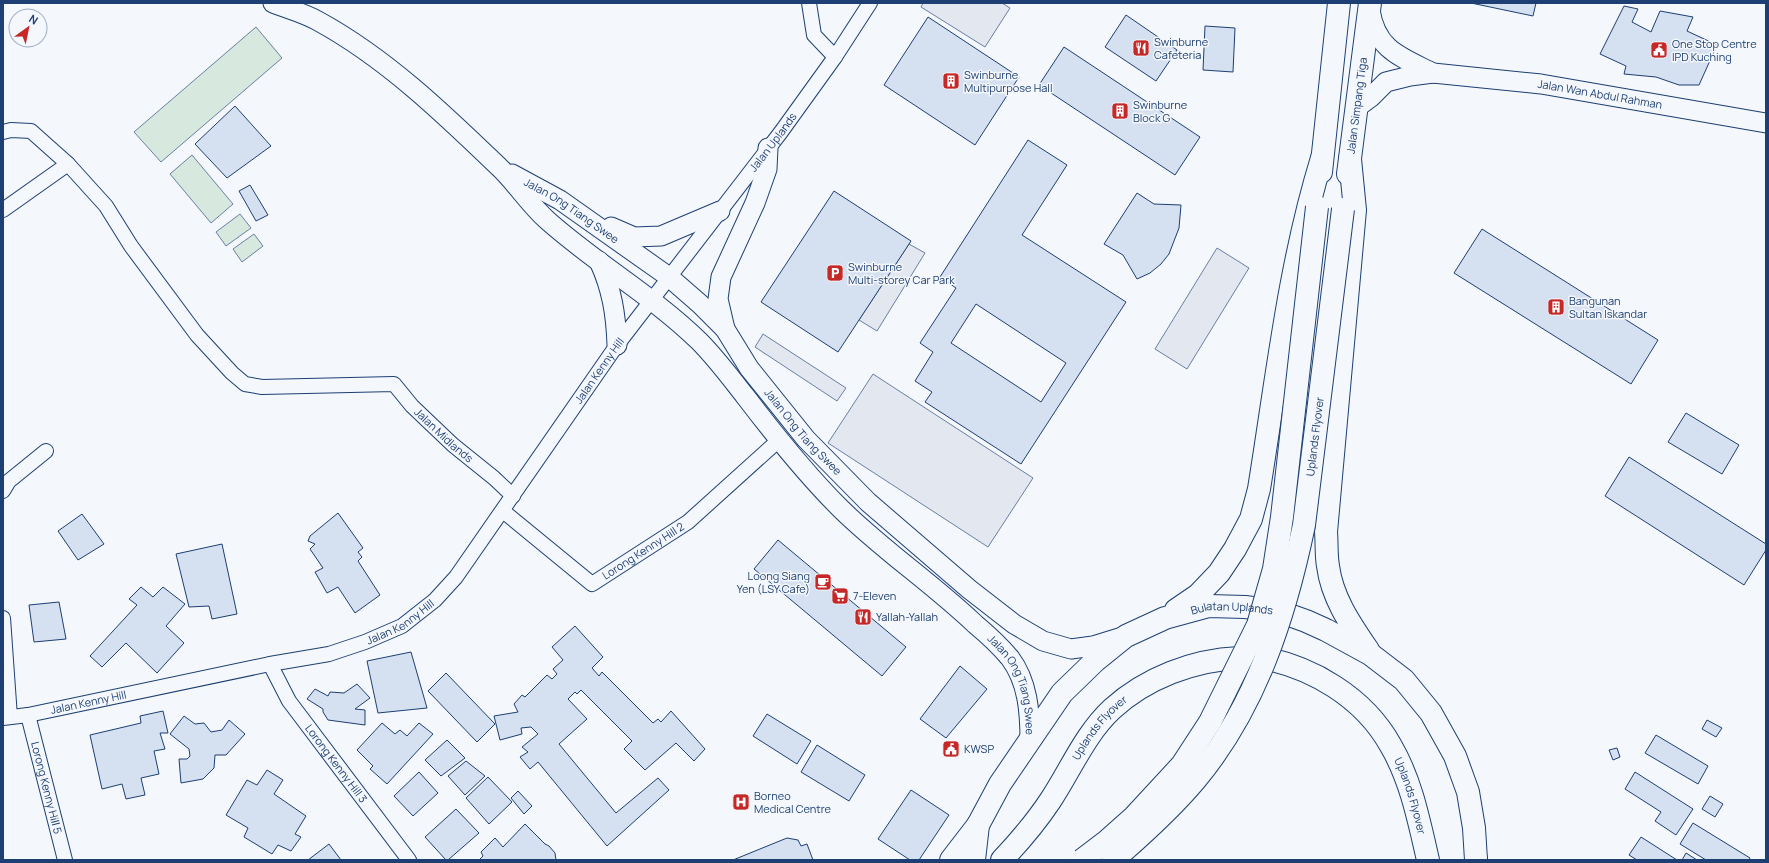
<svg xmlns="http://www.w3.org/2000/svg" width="1769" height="863" viewBox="0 0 1769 863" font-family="Manrope,sans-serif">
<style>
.green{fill:#d7e8df;stroke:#687fa3}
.parking{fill:#e3e8f0;stroke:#687fa3}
.building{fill:#d5e0f0;stroke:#1d3f73;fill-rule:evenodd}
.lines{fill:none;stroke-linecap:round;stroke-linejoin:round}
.street-casing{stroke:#1d3f73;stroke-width:16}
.secondary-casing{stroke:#1d3f73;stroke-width:21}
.primary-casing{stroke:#1d3f73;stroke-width:24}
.highway-casing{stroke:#1d3f73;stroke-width:24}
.street{stroke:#f4f7fb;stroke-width:14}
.secondary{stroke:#f4f7fb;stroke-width:19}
.primary{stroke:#f4f7fb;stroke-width:22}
.highway{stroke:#f4f7fb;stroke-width:22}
.primary-bridge-casing{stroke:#1d3f73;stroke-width:24;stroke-linecap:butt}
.primary-bridge{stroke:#f4f7fb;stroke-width:22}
.labels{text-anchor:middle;stroke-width:3;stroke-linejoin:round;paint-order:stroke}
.poi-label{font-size:11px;fill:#1d3f73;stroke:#f4f7fb;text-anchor:start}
.street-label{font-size:11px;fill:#1d3f73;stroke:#f4f7fb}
</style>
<rect width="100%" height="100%" fill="#f4f7fb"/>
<!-- green -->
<g class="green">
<polygon points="256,27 282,58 161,162 134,132"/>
<polygon points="192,155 233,204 211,223 170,174"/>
<polygon points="240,214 251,228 226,246 216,232"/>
<polygon points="254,234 263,246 242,262 233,249"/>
</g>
<!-- parking -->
<g class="parking">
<polygon points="923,3 1002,3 1010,8 985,47 921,7"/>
<polygon points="909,244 925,253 877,331 859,320"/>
<polygon points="1217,248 1249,268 1187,369 1155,349"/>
<polygon points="763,334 846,388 837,401 755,347"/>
<polygon points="873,374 1033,478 988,547 828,443"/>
</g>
<!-- building -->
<g class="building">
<polygon points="1471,3 1536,3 1533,16"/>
<polygon points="1624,6 1638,9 1632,22 1651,32 1660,11 1693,17 1687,31 1717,45 1699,85 1679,85 1656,77 1624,74 1626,66 1600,54"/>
<polygon points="1126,15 1177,50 1156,81 1105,47"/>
<polygon points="928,17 1019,77 975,145 884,85"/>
<polygon points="1205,26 1235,28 1233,72 1203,70"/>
<polygon points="1064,47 1200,137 1175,175 1039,85"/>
<polygon points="235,106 271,146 227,178 195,144"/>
<path d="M1028,140L1067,165L1022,235L1126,302L1021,464L925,402L932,392L915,381L933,352L920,343L956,288L940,277ZM976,304L1066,363L1041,402L951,343Z"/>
<polygon points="250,185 268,215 256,221 239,191"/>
<polygon points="834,191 911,241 838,352 761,302"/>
<polygon points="1137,193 1154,204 1181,205 1179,228 1169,254 1161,264 1150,273 1137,279 1123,255 1104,244"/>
<polygon points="1482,229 1658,340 1631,384 1454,273"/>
<polygon points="1686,413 1739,445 1722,474 1668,442"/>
<polygon points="1629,457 1766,544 1766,550 1744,585 1605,496"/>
<polygon points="338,513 363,548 358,552 362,557 358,561 380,595 355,613 338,587 327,593 315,572 323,568 310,549 315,544 308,541 310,536"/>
<polygon points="82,514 104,544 78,560 58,531"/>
<polygon points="778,540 906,647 882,676 754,569"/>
<polygon points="222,544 237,614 212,619 209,606 189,607 176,554"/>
<polygon points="141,587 153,597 163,587 185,604 166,626 184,643 157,673 126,643 102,667 90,656 137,605 129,599"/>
<polygon points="59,602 66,639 34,642 29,605"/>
<polygon points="575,626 603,657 592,668 599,676 602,672 653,723 658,719 661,722 671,711 705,749 694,761 676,743 645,770 624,749 632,741 581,690 577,694 575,692 568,699 587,719 559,744 616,813 658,778 669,790 607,846 538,762 530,769 520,757 528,752 522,747 538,734 531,727 521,728 522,734 500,740 494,716 518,712 514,704 522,695 525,697 547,675 552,679 557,674 553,669 563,660 552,647"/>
<polygon points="411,652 427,708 378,713 367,661"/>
<polygon points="960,666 987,689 946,738 920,719"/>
<polygon points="446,673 495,724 477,742 428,691"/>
<polygon points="357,684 370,698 355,709 365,710 365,725 328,720 323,712 323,709 307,699 315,689 328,696 330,692 344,693"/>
<polygon points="163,711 168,733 160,733 165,749 154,751 159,774 141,778 145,795 126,799 122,784 102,789 90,735 141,723 140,716"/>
<polygon points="767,714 811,741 797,764 753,736"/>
<polygon points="184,716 195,724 204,723 211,732 222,730 229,720 245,734 226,755 215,755 214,768 203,779 181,783 179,759 187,759 190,756 189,749 170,734"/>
<polygon points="1707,720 1722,728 1716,737 1702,729"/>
<polygon points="382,723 395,734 400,730 407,736 419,723 433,734 387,784 370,769 373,766 357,750"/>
<polygon points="1656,735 1708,766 1698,784 1645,753"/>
<polygon points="447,740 465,758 441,776 425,760"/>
<polygon points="817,745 865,775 849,801 801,772"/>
<polygon points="1617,748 1620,757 1613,760 1609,750"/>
<polygon points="466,761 485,776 465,795 448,776"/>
<polygon points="267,770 283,780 274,794 306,816 295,834 301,837 291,851 278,845 272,854 244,837 248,828 226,815 247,780 257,785"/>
<polygon points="419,772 438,793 413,816 394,796"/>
<polygon points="1635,772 1693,809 1676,835 1655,821 1661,812 1625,789"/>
<polygon points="488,777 512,802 489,824 466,798"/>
<polygon points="911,790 949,815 919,860 910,860 878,839"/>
<polygon points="518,791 532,806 524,814 511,798"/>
<polygon points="1710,796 1723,804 1715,817 1702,809"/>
<polygon points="456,809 479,833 448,860 446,860 425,837"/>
<polygon points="1693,823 1750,858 1749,860 1706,860 1680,844"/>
<polygon points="525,824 545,844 549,846 555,853 556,860 479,860 483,856 481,852 495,838 503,847"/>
<polygon points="1641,837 1677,860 1637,860 1629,855"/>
<polygon points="787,838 798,840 801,846 807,844 813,860 733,860"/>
<polygon points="329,844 341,860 308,860"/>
<polygon points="1686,853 1697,860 1682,860"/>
</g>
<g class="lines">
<!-- street casing -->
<g class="street-casing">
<g id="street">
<polyline points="809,3 814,35 835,57"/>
<path id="s1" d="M3,132L11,130L31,131L68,164L106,206L131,246L197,335L232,373L245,384L262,387L394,384L412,406L453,445L494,478L513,496"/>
<polyline points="3,210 68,164"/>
<polyline points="3,491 9,481 46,451"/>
<path id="s2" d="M503,511L592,584L688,522L780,439"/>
<polyline points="3,618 10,717"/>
<path id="s3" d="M270,664L289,701L409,860"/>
<path id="s4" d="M28,715L65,860"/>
<path id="s5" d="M3,718L28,715L270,664L329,654L365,642L402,626L435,600L456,577L617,345L781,132L835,57L870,3"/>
</g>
</g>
<!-- secondary casing -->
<g class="secondary-casing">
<g id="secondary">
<path id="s6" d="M273,3C288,9 304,13 318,21C386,58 444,114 499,167C516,183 529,204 547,220C595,263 653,296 699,341C716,358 730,377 745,396C774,434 805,473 839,507C881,549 932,583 975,624C987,634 1000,646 1010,658C1028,682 1030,712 1030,741"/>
<path d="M1370,10C1376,50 1401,57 1433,73"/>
<path id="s7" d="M1356,108L1371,97L1386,82L1410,76L1433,73L1541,84L1766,123"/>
<path id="s8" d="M512,174L560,200L669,277L700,304L725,329L749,368L806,439L868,502L969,589L1014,624L1043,641L1071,649L1093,646L1122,637"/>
<polyline points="611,227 634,237 661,236 720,211"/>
<path d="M599,261C612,289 616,315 617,345"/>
<polyline points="725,329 718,299 721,277 755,203 767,169 768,148"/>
</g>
</g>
<!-- primary casing -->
<g class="primary-casing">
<g id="primary">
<path d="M1350,159L1355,210L1326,532C1327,543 1326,555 1328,566C1332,598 1351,625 1368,650"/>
<polyline points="1321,172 1339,3"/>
<path id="s9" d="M1348,174L1370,3"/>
<path d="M1176,610L1198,595L1219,573L1235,549L1251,519L1259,489C1277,378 1289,265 1322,158"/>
<path id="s10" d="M974,860L978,825L1000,784L1062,693L1095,661L1126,636L1165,618L1209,606L1245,607L1278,611L1306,621L1326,630L1370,654L1404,680L1431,713L1455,756L1468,792L1474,828L1476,860"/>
</g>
</g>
<!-- highway casing -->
<g class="highway-casing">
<g id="highway">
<polyline points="1476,859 1476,860"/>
<polyline points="951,860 978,825"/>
<path id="s11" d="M1002,860C1019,842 1036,822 1050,801C1070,771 1085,734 1112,709C1146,678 1193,660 1239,658C1245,658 1252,657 1258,657C1311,666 1364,697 1391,746C1411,780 1419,821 1428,860"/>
</g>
</g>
<!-- street -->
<use href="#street" class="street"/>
<!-- secondary -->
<use href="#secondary" class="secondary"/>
<!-- primary -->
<use href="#primary" class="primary"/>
<!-- highway -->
<use href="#highway" class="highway"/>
<!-- primary-bridge casing -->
<g class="primary-bridge-casing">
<g id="primary-bridge">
<polyline points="1082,860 1107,841 1134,817 1182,765 1210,722 1258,625 1274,569 1282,517 1317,207"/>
<path id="s12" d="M1113,860C1142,835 1171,809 1196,779C1256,707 1285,616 1304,525L1343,209"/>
</g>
</g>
<!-- primary-bridge -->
<use href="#primary-bridge" class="primary-bridge"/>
</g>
<!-- icons -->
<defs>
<g id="restaurant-square" transform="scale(0.9)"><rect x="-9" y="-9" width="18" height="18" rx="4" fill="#c62828" stroke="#f4f7fb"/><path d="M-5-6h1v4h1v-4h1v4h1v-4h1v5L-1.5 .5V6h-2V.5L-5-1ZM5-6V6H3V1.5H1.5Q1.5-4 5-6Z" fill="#fff"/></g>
<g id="civic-square" transform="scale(0.9)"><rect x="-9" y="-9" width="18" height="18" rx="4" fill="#c62828" stroke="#f4f7fb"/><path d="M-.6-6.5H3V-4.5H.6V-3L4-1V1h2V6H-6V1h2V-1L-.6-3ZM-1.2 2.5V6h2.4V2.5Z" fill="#fff"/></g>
<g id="building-square" transform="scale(0.9)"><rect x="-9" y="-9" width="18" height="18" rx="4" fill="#c62828" stroke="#f4f7fb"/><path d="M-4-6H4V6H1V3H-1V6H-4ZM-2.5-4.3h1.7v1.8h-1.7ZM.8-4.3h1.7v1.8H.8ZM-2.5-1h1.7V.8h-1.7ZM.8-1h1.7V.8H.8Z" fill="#fff"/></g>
<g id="parking-square" transform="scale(0.9)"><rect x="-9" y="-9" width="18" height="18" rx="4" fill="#c62828" stroke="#f4f7fb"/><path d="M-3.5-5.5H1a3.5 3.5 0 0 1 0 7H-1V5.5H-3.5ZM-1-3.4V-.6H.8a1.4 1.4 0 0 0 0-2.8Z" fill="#fff"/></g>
<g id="cafe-square" transform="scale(0.9)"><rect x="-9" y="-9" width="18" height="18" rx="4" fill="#c62828" stroke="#f4f7fb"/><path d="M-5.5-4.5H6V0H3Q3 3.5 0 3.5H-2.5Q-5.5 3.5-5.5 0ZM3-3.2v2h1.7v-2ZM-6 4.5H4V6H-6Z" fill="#fff"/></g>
<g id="supermarket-square" transform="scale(0.9)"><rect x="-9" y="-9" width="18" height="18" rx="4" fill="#c62828" stroke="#f4f7fb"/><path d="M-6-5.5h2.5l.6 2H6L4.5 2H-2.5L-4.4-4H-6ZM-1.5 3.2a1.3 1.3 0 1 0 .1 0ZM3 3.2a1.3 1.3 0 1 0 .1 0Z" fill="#fff"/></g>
<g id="hospital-square" transform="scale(0.9)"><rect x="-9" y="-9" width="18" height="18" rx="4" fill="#c62828" stroke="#f4f7fb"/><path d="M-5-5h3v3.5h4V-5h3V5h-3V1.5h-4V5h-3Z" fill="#fff"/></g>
</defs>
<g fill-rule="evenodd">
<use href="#restaurant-square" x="1141" y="48"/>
<use href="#civic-square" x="1659" y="50"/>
<use href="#building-square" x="951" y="81"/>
<use href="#building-square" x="1120" y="111"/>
<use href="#parking-square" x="835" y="273"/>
<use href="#building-square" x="1556" y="307"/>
<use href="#cafe-square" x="823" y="582"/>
<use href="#supermarket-square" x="840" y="596"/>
<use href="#restaurant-square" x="863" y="617"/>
<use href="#civic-square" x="951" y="749"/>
<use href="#hospital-square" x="741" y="802"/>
</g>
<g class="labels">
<!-- poi labels -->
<g class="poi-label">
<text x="1154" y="46">Swinburne<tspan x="1154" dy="13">Cafeteria</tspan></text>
<text x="1672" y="48">One Stop Centre<tspan x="1672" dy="13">IPD Kuching</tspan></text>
<text x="964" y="79">Swinburne<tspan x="964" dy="13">Multipurpose Hall</tspan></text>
<text x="1133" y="109">Swinburne<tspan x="1133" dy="13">Block G</tspan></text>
<text x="848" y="271">Swinburne<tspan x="848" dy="13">Multi-storey Car Park</tspan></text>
<text x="1569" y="305">Bangunan<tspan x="1569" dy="13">Sultan Iskandar</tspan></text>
<text x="810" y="580" text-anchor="end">Loong Siang<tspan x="810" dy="13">Yen (LSY Cafe)</tspan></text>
<text x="853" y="600">7-Eleven</text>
<text x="876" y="621">Yallah-Yallah</text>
<text x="964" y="753">KWSP</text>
<text x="754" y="800">Borneo<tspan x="754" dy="13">Medical Centre</tspan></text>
</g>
<!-- street labels -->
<g class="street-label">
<text dy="4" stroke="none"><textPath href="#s7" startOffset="256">Jalan Wan Abdul Rahman</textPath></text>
<text dy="4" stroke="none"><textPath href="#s9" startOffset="69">Jalan Simpang Tiga</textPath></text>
<text dy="4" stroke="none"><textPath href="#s5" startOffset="1022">Jalan Uplands</textPath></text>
<text dy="4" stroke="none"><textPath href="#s8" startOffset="70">Jalan Ong Tiang Swee</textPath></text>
<text dy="4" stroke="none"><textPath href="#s5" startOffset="735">Jalan Kenny Hill</textPath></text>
<text dy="4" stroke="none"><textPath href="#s8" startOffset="394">Jalan Ong Tiang Swee</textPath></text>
<text dy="4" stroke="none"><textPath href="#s1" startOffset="582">Jalan Midlands</textPath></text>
<text dy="4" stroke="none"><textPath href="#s12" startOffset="484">Uplands Flyover</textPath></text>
<text dy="4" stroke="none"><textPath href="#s2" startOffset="176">Lorong Kenny Hill 2</textPath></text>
<text dy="4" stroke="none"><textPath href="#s10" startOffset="389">Bulatan Uplands</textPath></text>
<text dy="4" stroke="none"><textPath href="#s5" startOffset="411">Jalan Kenny Hill</textPath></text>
<text dy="4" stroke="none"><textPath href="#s6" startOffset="1019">Jalan Ong Tiang Swee</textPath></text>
<text dy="4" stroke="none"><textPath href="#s5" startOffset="87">Jalan Kenny Hill</textPath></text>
<text dy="4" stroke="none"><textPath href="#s11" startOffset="165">Uplands Flyover</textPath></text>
<text dy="4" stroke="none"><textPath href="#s3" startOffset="120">Lorong Kenny Hill 3</textPath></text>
<text dy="4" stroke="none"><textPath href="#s4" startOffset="75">Lorong Kenny Hill 5</textPath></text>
<text dy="4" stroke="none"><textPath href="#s11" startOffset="565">Uplands Flyover</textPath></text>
</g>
</g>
<!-- border -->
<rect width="1769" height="863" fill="none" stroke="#1d3f73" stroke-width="8"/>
<!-- north arrow -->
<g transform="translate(28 28) rotate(33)"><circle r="19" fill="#f4f7fb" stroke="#9eadc5"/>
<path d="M0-3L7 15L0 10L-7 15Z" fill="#c62828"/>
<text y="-6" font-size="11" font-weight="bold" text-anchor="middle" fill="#1d3f73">N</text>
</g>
</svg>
